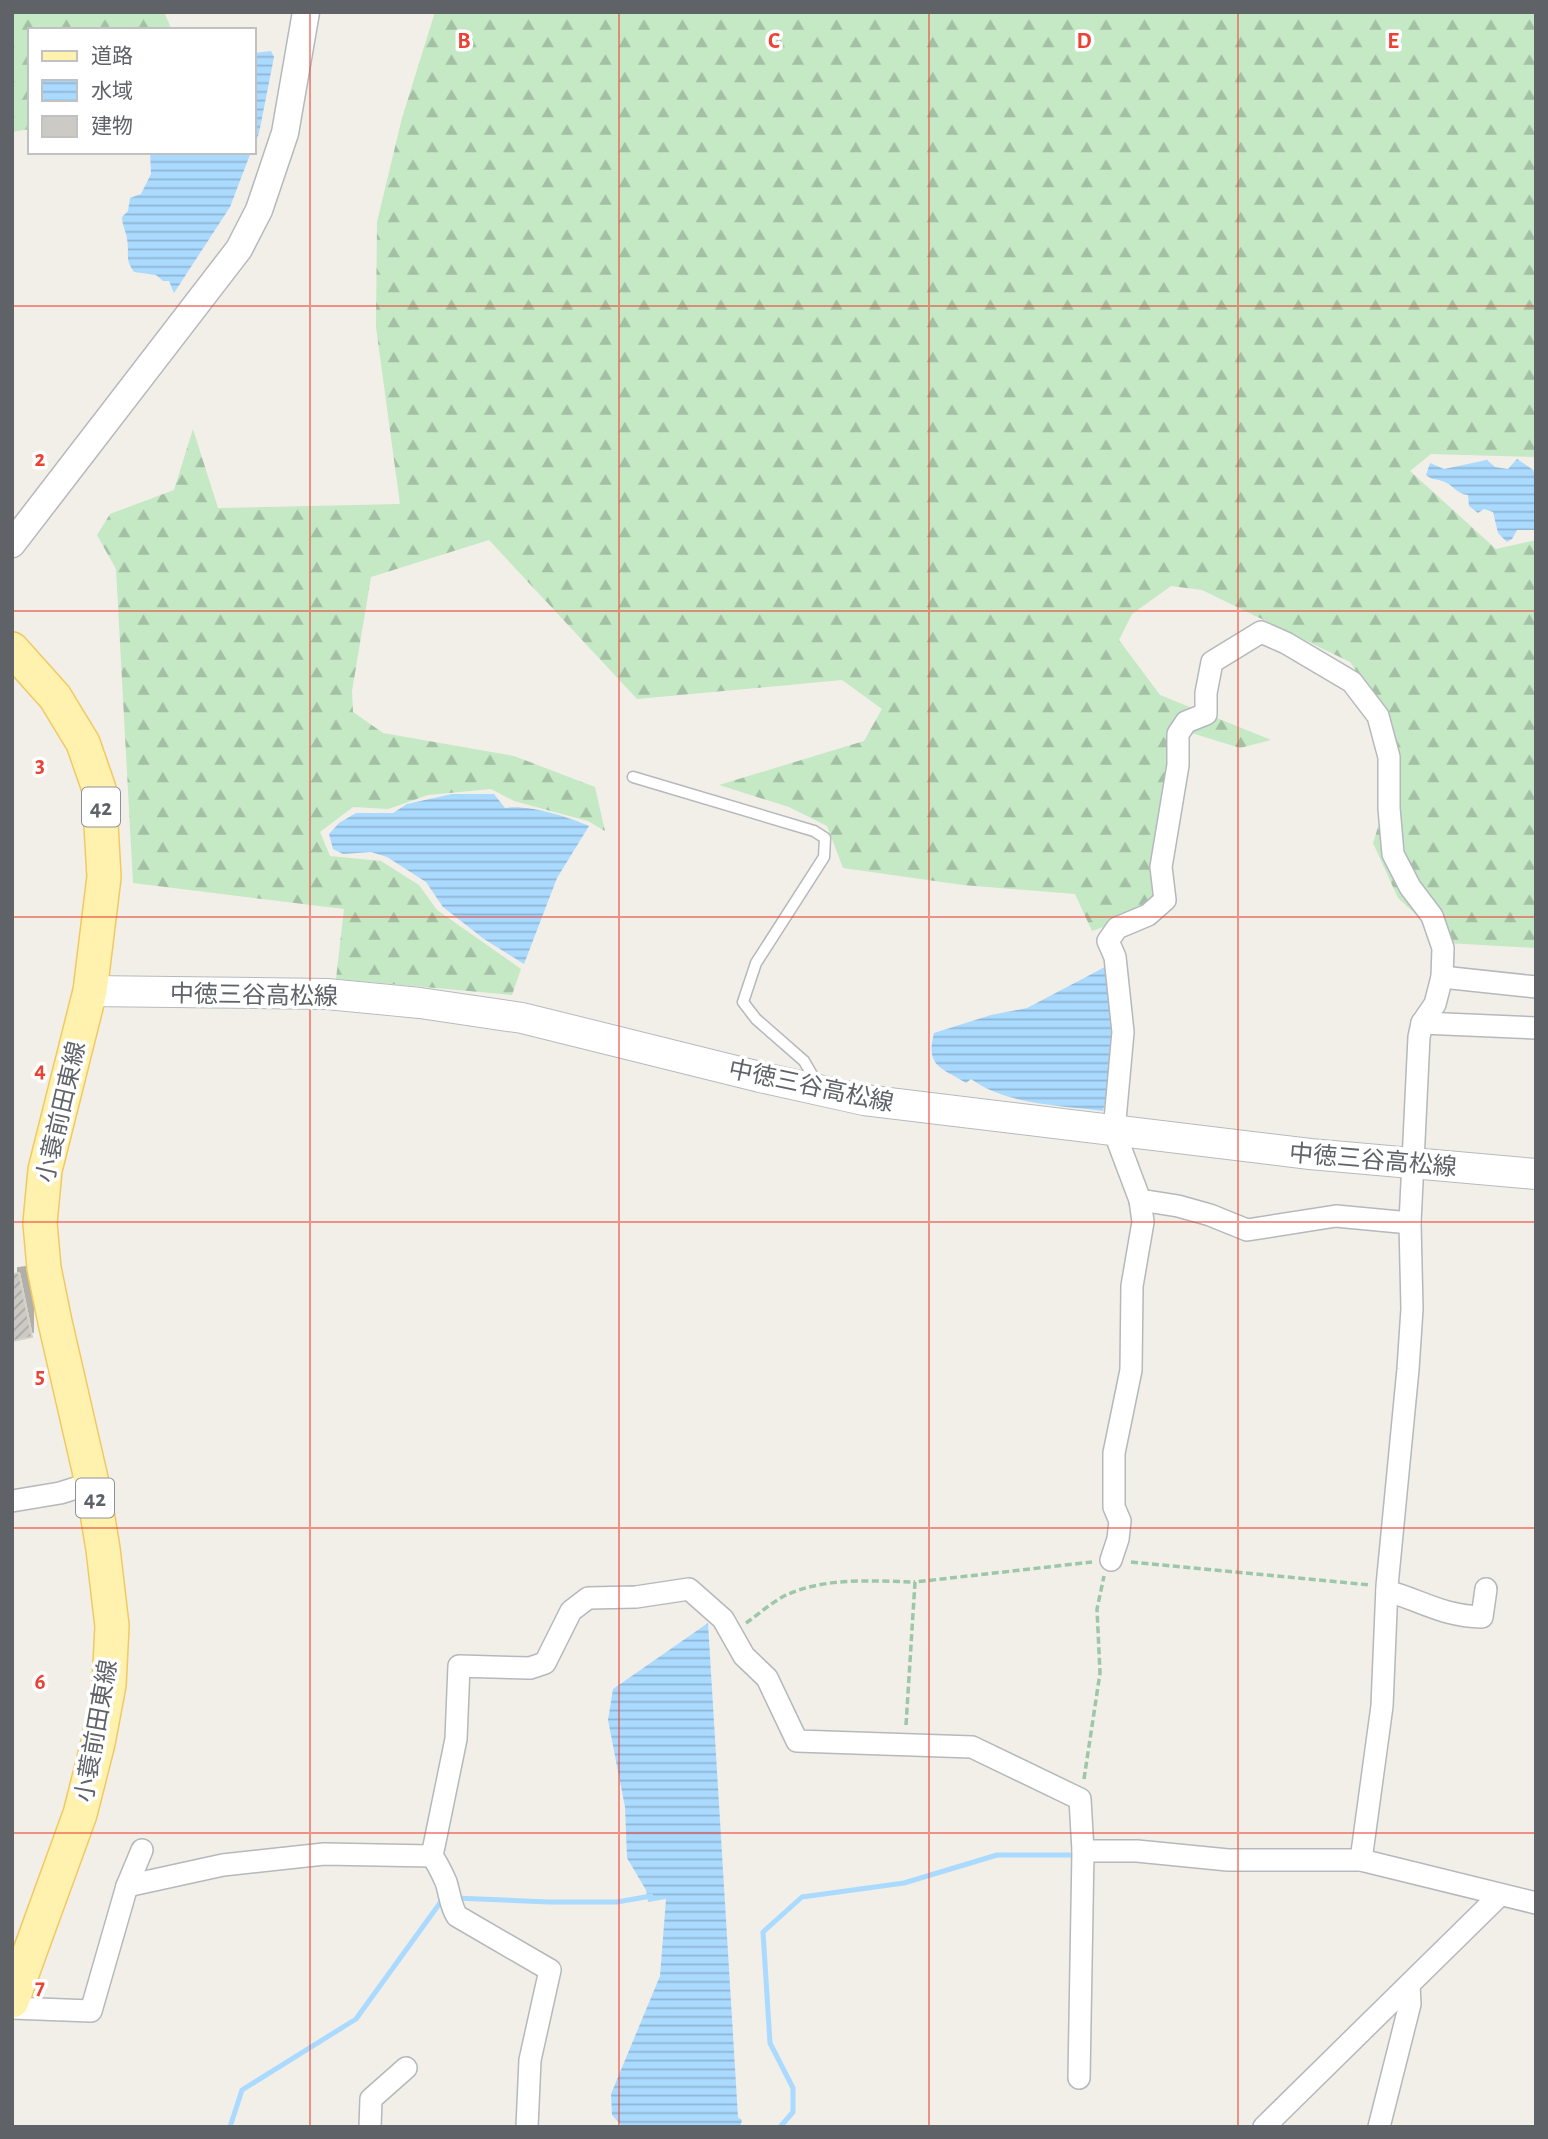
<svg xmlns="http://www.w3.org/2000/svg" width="1548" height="2139" viewBox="0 0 1548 2139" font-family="'Alegreya Sans','Noto Sans JP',sans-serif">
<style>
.forest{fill:url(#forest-firs)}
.water{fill:url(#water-rules)}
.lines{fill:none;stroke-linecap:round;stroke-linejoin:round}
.stream{stroke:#aadaff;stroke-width:5}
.building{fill:url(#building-hatch);stroke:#d6d1c6;stroke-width:2;filter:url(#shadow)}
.service-casing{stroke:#b5b8bc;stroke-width:13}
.minor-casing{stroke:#b5b8bc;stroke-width:24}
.tertiary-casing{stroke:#b5b8bc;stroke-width:29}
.secondary-casing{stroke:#b6babf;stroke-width:32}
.primary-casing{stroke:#f2c960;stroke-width:36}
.path{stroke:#9cc7a9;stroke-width:3.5;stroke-dasharray:7 3.5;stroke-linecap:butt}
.service{stroke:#fff;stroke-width:10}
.minor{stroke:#fff;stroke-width:21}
.tertiary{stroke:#fff;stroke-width:26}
.secondary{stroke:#fff;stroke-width:30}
.primary{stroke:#fff2af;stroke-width:33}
.grid{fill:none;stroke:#ea4335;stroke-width:2;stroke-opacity:0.55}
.labels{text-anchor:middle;stroke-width:7;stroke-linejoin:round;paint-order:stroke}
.shield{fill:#fff;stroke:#8f9295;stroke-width:2}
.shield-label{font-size:23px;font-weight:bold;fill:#5f6368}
.street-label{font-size:24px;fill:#5f6368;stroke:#fff}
.grid-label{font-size:23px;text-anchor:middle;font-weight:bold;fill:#ea4335;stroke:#fff;stroke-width:7;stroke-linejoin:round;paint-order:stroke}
</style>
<defs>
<pattern id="forest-firs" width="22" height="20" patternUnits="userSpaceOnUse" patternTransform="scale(1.75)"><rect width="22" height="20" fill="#c5e8c5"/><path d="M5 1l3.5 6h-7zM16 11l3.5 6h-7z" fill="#a3c0a4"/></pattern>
<pattern id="water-rules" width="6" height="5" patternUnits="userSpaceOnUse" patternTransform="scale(1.75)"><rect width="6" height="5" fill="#aadaff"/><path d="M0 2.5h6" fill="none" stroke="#8eb4d2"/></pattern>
<pattern id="building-hatch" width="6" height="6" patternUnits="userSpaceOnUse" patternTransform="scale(1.75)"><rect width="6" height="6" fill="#cccac5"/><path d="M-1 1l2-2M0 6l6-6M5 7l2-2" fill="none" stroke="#a9a8a4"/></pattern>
<filter id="shadow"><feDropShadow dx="6" dy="-6" stdDeviation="0" flood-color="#0004"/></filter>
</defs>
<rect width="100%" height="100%" fill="#f1efe8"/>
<!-- forest -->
<g class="forest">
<polygon points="12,12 164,12 171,28 169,30 30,30 30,129 12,132"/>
<polygon points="435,12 1536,12 1536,457 1431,454 1410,471 1496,549 1536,540 1536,948 1447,943 1398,898 1373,843 1389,792 1386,714 1350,662 1202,590 1171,586 1132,614 1119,640 1160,695 1271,740 1240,748 1182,730 1150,910 1092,931 1075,894 963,885 843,868 827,826 789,807 719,785 864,741 882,709 842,680 637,699 489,540 371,577 352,691 353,712 383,733 514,756 595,787 605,831 588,821 514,801 491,789 428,795 388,809 353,807 320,832 330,856 381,861 419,885 437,910 521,969 512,995 336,979 344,909 133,883 116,569 97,535 110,514 174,490 193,429 218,508 400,504 376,327 377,222 402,118"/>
</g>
<!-- water -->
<g class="water">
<polygon points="271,51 274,57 259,133 254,146 254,53"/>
<path d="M150,152H251L230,207L174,293L169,281H163L156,275L134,272C124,258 130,255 127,239C126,231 122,225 122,217L128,211L130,198L141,194L151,174Z"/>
<path d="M1517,459L1532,469L1536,474V530H1517L1512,539L1507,542L1498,533L1493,512L1484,509L1478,513L1469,506L1468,495C1456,494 1453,484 1442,481C1435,478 1433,481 1426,475L1430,463L1444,469L1487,460L1495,467L1508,469Z"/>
<path d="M452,794H494L505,808C527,804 569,817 589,826L557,878L524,964L484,939L443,907L426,882L387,857L371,852L343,854L333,849L329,834L339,823L356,813H393L407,804Z"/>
<path d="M1105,967C1105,980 1109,993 1110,1006C1112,1040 1112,1078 1103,1111C1060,1105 1007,1105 971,1079L966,1083C942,1068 925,1067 934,1033L991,1015L1027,1008Z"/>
<polygon points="708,1623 738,2117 742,2120 740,2127 623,2127 612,2115 611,2094 660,1976 666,1899 648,1902 646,1890 627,1858 625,1807 608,1720 613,1689"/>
</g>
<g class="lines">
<!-- stream -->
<g class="stream">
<polyline points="455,1898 548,1902 617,1902 651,1896"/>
<polyline points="230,2127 242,2090 356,2019 440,1903 446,1901"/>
<polyline points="780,2127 793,2112 793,2088 770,2043 763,1932 802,1897 904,1883 997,1855 1079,1855"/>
</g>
</g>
<!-- building -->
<polygon class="building" points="19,1273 32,1337 12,1341 12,1274"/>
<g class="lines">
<!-- service casing -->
<g class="service-casing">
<polyline id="service" points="633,777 814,831 825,838 824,857 756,963 743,1002 756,1019 804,1061 818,1085"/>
</g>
<!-- minor casing -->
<g class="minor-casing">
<g id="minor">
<polyline points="1442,977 1536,987"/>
<polyline points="1422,1023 1536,1028"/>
<polyline points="1140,1200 1178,1206 1210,1215 1247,1230 1336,1216 1410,1223"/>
<polyline points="12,1501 60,1493 92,1483"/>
<polyline points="1111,1560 1118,1539 1120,1521 1114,1507 1114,1453 1131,1370 1132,1286 1143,1222 1140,1200 1114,1131 1123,1032 1115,957 1108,941 1117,928 1148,915 1165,900 1161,867 1178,765 1178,734 1186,722 1206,714 1206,693 1212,662 1261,632 1286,643 1352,682 1378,716 1389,757 1389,808 1393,854 1410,887 1432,916 1443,948 1442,977 1435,1004 1422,1023 1419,1037 1410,1223 1412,1309 1408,1369 1387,1586 1382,1706 1361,1860"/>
<path d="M1387,1591C1423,1601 1442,1616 1482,1617L1486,1589"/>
<polyline points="127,1886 223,1865 324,1854 432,1856"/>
<polyline points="12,2008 91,2011 127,1886 142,1850"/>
<polyline points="1079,2078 1083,1851"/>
<polyline points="370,2127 371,2099 406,2068"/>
<path d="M527,2127L530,2060L550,1970L457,1916C450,1905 450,1894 446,1882C442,1873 438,1864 432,1856L456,1739L459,1666L530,1668L545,1663L571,1611L588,1598L636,1597L689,1589L723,1619L744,1656L767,1678L797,1741L972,1747L1080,1799L1083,1851H1137L1228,1860H1361L1536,1903"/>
<polyline points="1264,2127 1500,1895"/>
<polyline points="1379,2127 1410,2004 1409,1985"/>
</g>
</g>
<!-- tertiary casing -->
<g class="tertiary-casing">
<polyline id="tertiary" points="12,544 239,249 259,210 285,133 306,12"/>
</g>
<!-- secondary casing -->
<g class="secondary-casing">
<polyline id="secondary" points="90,991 327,994 420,1003 522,1018 760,1077 864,1100 1310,1154 1536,1174"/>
</g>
<!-- primary casing -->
<g class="primary-casing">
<polyline id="primary" points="12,649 55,697 83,743 99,789 104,877 90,991 45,1170 40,1223 44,1268 55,1322 92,1483 103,1549 112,1626 109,1685 98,1743 80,1814 12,2001"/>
</g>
<!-- path -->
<g class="path">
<polyline points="1131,1562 1370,1585"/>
<path d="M746,1623C759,1614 772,1602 786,1595C826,1577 873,1581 915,1582"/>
<polyline points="906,1725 915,1582 1092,1562"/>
<polyline points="1084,1779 1100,1673 1097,1609 1104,1576"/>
</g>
<!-- service -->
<use href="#service" class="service"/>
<!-- minor -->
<use href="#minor" class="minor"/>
<!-- tertiary -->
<use href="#tertiary" class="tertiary"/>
<!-- secondary -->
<use href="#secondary" class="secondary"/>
<!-- primary -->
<use href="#primary" class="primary"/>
</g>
<!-- grid -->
<path class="grid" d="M310,12V2127M619,12V2127M929,12V2127M1238,12V2127M12,306H1536M12,611H1536M12,917H1536M12,1222H1536M12,1528H1536M12,1833H1536"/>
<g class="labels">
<!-- shield labels -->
<g class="shield">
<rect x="82" y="787.5" width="38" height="39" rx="5"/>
<rect x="76" y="1478.5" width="38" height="39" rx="5"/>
</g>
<g class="shield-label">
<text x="101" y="815">42</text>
<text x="95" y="1506">42</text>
</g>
<!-- street labels -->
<g class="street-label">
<text transform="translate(254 995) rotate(1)" y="8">中徳三谷高松線</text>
<text transform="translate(811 1086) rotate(12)" y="8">中徳三谷高松線</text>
<text transform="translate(61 1112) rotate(-77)" y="8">小蓑前田東線</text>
<text transform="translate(1373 1160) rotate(5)" y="8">中徳三谷高松線</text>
<text transform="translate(96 1731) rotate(-80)" y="8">小蓑前田東線</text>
</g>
</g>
<g class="grid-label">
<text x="464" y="48">B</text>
<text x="774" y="48">C</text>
<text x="1084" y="48">D</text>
<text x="1393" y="48">E</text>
<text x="40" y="466">2</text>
<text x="40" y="772">3</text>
<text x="40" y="1077">4</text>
<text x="40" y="1383">5</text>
<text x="40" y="1689">6</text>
<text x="40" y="1994">7</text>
</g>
<!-- border -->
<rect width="1548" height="2139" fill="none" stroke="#5f6368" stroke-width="28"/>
<!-- legend -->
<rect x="28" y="28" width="228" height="126" fill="#ffffff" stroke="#bfc1c3" stroke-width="2"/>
<rect x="42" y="51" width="35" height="10" fill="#fff2af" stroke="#bfc1c3" stroke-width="2"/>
<text x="91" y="63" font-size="21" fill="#5f6368">道路</text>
<rect x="42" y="80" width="35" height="21" fill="url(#water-rules)" stroke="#bfc1c3" stroke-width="2"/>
<text x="91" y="98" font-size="21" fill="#5f6368">水域</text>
<rect x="42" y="116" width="35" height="21" fill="#cccac5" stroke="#bfc1c3" stroke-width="2"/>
<text x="91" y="133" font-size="21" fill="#5f6368">建物</text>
</svg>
